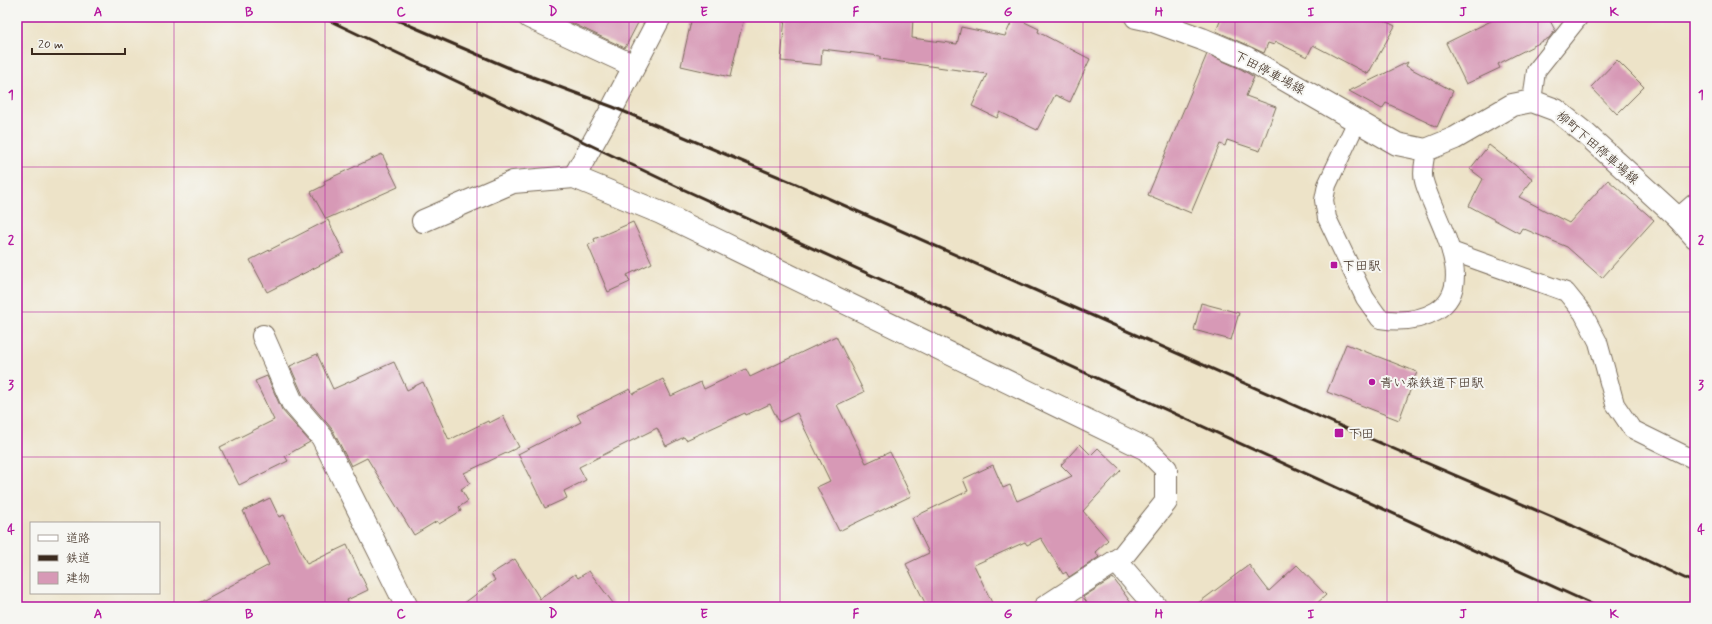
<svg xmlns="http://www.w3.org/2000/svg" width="1712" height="624" viewBox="0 0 1712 624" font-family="Mynerve,'Klee One',sans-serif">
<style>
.building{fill:#d799b6}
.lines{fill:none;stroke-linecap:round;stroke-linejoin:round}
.lane-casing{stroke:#796b5a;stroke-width:20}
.street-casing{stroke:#796b5a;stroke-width:24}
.secondary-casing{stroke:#796b5a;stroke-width:24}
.lane{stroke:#fff;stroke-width:18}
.street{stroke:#fff;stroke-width:22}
.secondary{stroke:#fff;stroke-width:22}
.rail{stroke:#3b2a1e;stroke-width:3}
.grid{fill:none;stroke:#b5179e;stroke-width:1;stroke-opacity:0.55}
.poi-dot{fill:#b5179e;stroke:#f6f6f2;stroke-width:1.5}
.labels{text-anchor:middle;stroke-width:4;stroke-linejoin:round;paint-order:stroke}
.street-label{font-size:13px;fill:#3b2a1e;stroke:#f6f6f2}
.poi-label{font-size:13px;fill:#3b2a1e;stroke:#f6f6f2;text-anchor:start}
.neatline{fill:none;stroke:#b5179e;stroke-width:1.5}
.grid-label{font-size:13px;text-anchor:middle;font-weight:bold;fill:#b5179e}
</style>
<rect width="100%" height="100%" fill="#f6f6f2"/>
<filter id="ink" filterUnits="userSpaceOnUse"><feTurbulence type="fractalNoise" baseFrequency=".025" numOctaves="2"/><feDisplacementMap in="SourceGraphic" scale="8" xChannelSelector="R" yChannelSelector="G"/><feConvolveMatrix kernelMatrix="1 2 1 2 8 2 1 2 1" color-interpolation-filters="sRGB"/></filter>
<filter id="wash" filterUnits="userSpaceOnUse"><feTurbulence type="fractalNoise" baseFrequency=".012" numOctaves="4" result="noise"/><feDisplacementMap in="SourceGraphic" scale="16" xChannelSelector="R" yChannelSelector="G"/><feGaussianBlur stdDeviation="0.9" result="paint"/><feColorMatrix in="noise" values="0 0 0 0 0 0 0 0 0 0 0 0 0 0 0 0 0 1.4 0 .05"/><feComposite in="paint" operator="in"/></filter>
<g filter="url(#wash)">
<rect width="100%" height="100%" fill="#ede3c8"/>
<g id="blocks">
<!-- building -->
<g class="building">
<polygon points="559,17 641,17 625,48"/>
<polygon points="692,17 744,17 730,77 681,66"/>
<polygon points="785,17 913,17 912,38 957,44 961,27 1005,36 1014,17 1039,29 1038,32 1090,59 1070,102 1055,95 1037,130 1000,112 997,118 972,106 987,74 880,59 880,56 822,49 821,65 781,61"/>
<polygon points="1217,17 1378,17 1395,26 1368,74 1313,45 1307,57 1276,42 1274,45 1268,43 1264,53 1216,31 1221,19"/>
<polygon points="1499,17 1548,17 1555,30 1549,38 1498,64 1500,68 1466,84 1446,43"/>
<polygon points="1207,54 1241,69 1254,77 1246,96 1276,107 1260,151 1227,140 1225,146 1220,144 1191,213 1148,195"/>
<polygon points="1617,60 1644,87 1617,114 1591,87"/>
<polygon points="1408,62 1406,66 1453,91 1437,127 1386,103 1382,109 1349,91"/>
<polygon points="1489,145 1533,179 1519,197 1569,223 1608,180 1654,220 1602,278 1567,247 1522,228 1519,233 1469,206 1483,179 1470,169"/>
<polygon points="382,154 398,187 326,219 311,192 325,185 324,181"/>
<polygon points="328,220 344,253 267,292 250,260"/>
<polygon points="633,222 652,263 627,275 630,282 608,292 588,245 595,242 594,239"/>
<polygon points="1201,303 1239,313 1231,340 1194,330"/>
<polygon points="836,336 864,392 837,405 866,463 890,452 911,496 839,531 817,487 830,481 797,413 779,422 770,404 746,415 745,413 686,440 684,437 666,446 657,428 579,467 586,480 564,491 567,498 545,508 518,454 581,422 577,415 630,389 633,394 663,379 671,396 701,382 704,389 746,369 750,377"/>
<polygon points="1346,344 1417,372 1399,420 1327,392"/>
<polygon points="317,354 333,389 394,362 407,390 423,382 449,440 488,421 489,423 503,416 519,447 464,473 470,483 461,489 468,501 459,507 461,511 439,524 437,521 414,535 367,458 351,466 332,429 303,395 290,366"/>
<polygon points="267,376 282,410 310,442 285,456 288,461 239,485 220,447 274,420 255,381"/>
<polygon points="1080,444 1091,455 1098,448 1121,470 1083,511 1108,540 1095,552 1099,557 1069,577 1066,572 1063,574 1041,538 1027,545 1025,542 974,565 994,607 927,607 906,564 929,553 912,518 968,491 963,479 993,465 1003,488 1010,485 1017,501 1072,476 1061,465"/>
<polygon points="270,498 279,517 284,515 307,564 347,545 368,590 347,600 350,607 191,607 269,565 243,511"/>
<polygon points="515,559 540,599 575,574 578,578 589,571 616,607 459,607 495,580 491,574"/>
<polygon points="1249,565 1269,591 1297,565 1326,595 1313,607 1193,607"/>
<polygon points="1113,578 1134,607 1090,607 1083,597"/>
</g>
</g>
</g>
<g filter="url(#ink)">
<use href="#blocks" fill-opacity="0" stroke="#796b5a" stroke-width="1"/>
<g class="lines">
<!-- lane casing -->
<g class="lane-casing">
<g id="lane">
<polyline points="1532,101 1536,71 1579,17"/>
<path d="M1357,121L1327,185L1324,200L1327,218L1365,298L1380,319C1399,322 1419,321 1436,311C1481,284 1433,216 1424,181C1421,172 1425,159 1426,150"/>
<polyline points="1451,251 1566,292 1583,313 1598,342 1615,404 1632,429 1695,460"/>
</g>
</g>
<!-- street casing -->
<g class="street-casing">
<g id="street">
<polyline points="529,17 634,66"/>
<polyline points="574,177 613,107 660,17"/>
<polyline points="1679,219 1695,205"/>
<polyline points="423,221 513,182 574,177 661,213 1146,449 1166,469 1166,502 1122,557 1045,607"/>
<polyline points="263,336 292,402 322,437 407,607"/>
<polyline points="1116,561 1156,607"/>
</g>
</g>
<!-- secondary casing -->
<g class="secondary-casing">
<polyline id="secondary" points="1136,17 1150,20 1202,39 1247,58 1397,144 1426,150 1455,138 1512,105 1532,101 1556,110 1586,134 1679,219 1695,237"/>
</g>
<!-- lane -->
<use href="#lane" class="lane"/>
<!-- street -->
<use href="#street" class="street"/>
<!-- secondary -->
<use href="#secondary" class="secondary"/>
<!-- rail -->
<g class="rail">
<polyline points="322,17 676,186 1598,607"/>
<polyline points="390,17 514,70 613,107 796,184 1343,427 1573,526 1695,583"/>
</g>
</g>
</g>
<!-- grid -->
<path class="grid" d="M174,17V607M325,17V607M477,17V607M629,17V607M780,17V607M932,17V607M1083,17V607M1235,17V607M1387,17V607M1538,17V607M17,167H1695M17,312H1695M17,457H1695"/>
<!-- markers -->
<g class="poi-dot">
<rect x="1330" y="261" width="8" height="8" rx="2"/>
<circle cx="1372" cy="382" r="4"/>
<rect x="1334" y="428" width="10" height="10" rx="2"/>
</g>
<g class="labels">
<!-- street labels -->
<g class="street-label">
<text transform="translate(1270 72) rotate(28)" y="5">下田停車場線</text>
<text transform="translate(1598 147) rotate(41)" y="5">柳町下田停車場線</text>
</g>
<!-- poi labels -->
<g class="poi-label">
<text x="1342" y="270">下田駅</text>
<text x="1380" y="387">青い森鉄道下田駅</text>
<text x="1348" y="438">下田</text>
</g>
</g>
<!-- margin -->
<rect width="1712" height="624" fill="none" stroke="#f6f6f2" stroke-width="44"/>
<!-- legend -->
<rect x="30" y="522" width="130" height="72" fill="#f6f6f2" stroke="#aba49d"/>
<rect x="38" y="535" width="20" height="6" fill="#ffffff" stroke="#aba49d"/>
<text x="66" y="542" font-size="12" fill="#3b2a1e">道路</text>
<rect x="38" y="555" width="20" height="6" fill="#3b2a1e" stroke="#aba49d"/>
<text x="66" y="562" font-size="12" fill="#3b2a1e">鉄道</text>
<rect x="38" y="572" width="20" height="12" fill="#d799b6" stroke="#aba49d"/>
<text x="66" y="582" font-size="12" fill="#3b2a1e">建物</text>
<!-- scale -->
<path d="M32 48v6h93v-6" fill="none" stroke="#3b2a1e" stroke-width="2"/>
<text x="38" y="48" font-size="12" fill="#3b2a1e" stroke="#f6f6f2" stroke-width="3" paint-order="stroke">20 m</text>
<rect x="22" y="22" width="1668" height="580" class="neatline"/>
<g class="grid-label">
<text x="98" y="16">A</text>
<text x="249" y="16">B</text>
<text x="401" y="16">C</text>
<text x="553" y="16">D</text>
<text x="704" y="16">E</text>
<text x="856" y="16">F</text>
<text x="1008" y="16">G</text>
<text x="1159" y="16">H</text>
<text x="1311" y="16">I</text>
<text x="1463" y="16">J</text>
<text x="1614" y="16">K</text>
<text x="11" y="99">1</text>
<text x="1701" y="99">1</text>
<text x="11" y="244">2</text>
<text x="1701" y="244">2</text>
<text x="11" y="389">3</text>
<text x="1701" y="389">3</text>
<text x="11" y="534">4</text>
<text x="1701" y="534">4</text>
<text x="98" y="618">A</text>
<text x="249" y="618">B</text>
<text x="401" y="618">C</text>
<text x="553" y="618">D</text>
<text x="704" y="618">E</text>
<text x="856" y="618">F</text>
<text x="1008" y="618">G</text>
<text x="1159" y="618">H</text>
<text x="1311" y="618">I</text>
<text x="1463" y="618">J</text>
<text x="1614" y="618">K</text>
</g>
</svg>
